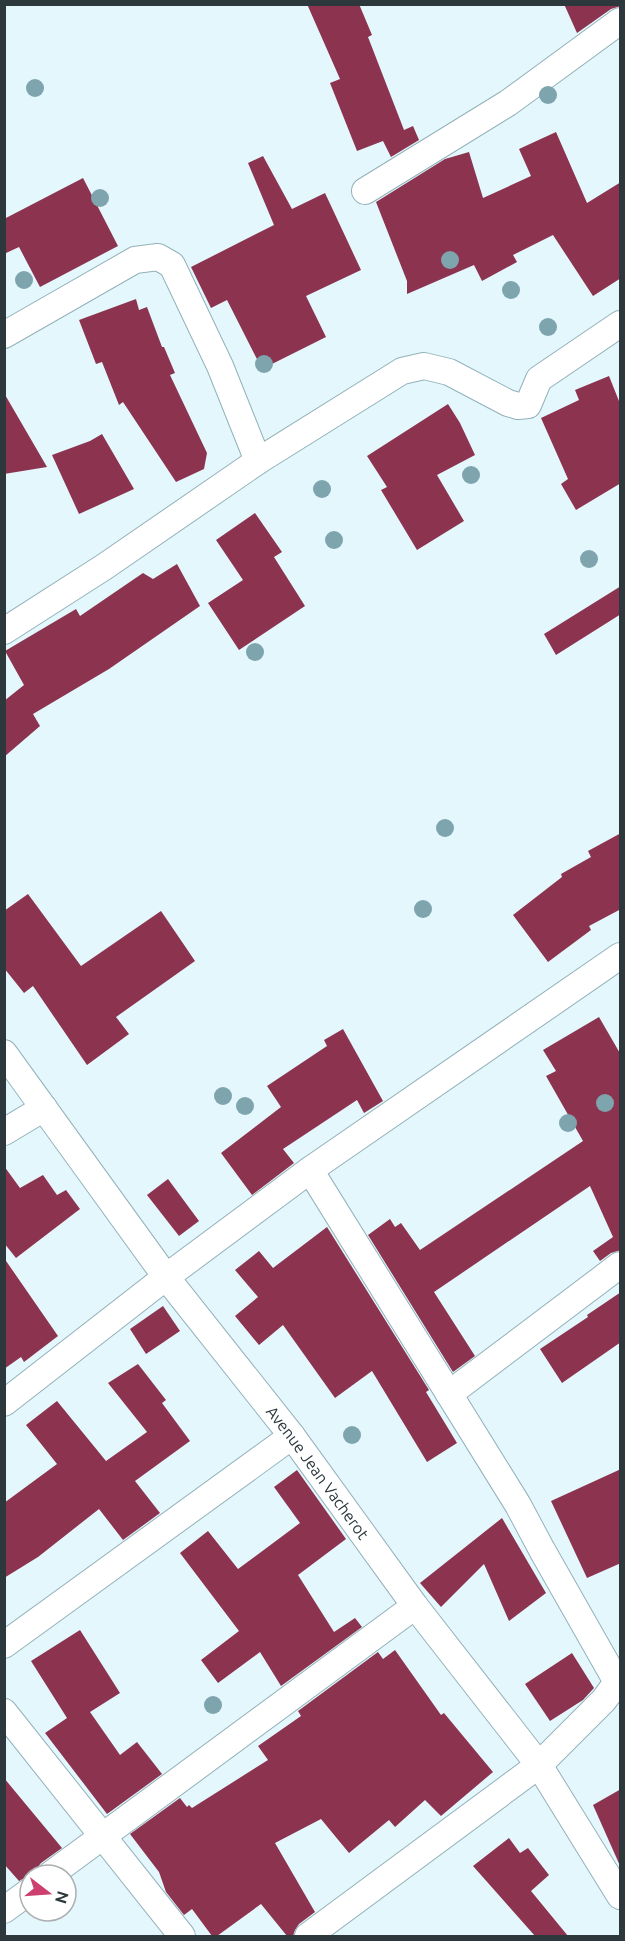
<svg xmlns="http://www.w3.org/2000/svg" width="625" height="1941" viewBox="0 0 625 1941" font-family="Ubuntu,sans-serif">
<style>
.building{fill:#8c344f}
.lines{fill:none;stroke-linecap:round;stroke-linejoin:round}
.minor-casing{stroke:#93b1ba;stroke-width:28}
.minor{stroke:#fff;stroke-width:26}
.tree{fill:#7ea4ae}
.labels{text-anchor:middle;stroke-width:6;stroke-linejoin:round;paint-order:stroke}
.street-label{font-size:16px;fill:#2c383c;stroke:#fff}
</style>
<rect width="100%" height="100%" fill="#e4f7fc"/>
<!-- building -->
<g class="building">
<polygon points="307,4 359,4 372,35 368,37 404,130 413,126 419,140 391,157 383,141 357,151 330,83 340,79"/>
<polygon points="564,4 621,4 621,6 611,9 577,33"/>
<polygon points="556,132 587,203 621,182 621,278 593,296 553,235 513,255 517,262 482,281 474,265 407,294 407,281 376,202 445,159 469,152 483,198 531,176 519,149"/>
<polygon points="263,156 292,209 325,193 361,270 306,296 326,337 262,369 227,300 211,308 191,267 274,225 248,163"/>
<polygon points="83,178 118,246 40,287 19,247 4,254 4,219"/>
<polygon points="136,299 139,310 147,307 162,347 164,347 175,373 170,375 207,453 204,469 176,482 123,402 119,405 102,362 96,364 79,320"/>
<polygon points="609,376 621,406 621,483 576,510 561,484 568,479 541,418 579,400 575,390"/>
<polygon points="4,393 47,467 4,474"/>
<polygon points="448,404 460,423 475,455 437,475 464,521 417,550 381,490 387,487 367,456"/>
<polygon points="102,434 134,489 79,514 52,455 90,441"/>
<polygon points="255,513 282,552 274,557 305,606 239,650 208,603 243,580 216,540"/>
<polygon points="177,564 200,606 109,669 33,714 40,726 4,757 4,701 24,685 5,651 76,609 80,616 143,573 153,579"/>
<polygon points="621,586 621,614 556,655 544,634"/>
<polygon points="621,833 621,909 589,926 591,930 548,962 513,915 562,877 561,874 591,857 588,851"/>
<polygon points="28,894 81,966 161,911 195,961 116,1017 129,1034 87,1065 33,986 24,993 4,968 4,911"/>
<polygon points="599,1017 621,1055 621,1250 611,1253 600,1261 593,1251 613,1237 590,1186 434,1292 475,1356 453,1372 368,1235 390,1219 395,1227 401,1223 420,1250 583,1141 546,1076 556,1071 543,1050"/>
<polygon points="343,1029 383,1101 364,1113 357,1100 283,1149 294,1163 252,1195 221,1153 281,1107 267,1086 327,1046 324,1040"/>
<polygon points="4,1166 20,1188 43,1175 57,1195 66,1190 80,1209 16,1258 4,1243"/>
<polygon points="168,1179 199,1221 179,1236 147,1195"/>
<polygon points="327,1227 429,1390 426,1392 457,1443 427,1462 372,1371 335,1398 283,1325 259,1345 235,1316 258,1297 235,1270 259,1251 273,1268"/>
<polygon points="4,1258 58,1336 24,1362 21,1357 4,1369"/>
<polygon points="621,1292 621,1342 562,1383 540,1349 588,1317 587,1315"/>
<polygon points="163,1306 180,1331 146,1354 130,1329"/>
<polygon points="138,1364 166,1400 162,1403 190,1441 135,1481 160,1513 123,1540 99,1509 38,1557 4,1578 4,1503 57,1464 26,1425 57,1401 106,1461 147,1432 108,1383"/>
<polygon points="621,1469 621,1563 587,1578 551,1501"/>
<polygon points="297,1470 346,1539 298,1575 334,1632 355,1618 362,1627 281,1686 260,1652 218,1683 201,1660 239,1631 180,1553 208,1531 238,1569 300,1523 274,1487"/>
<polygon points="502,1518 546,1593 509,1621 484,1564 441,1607 420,1583"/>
<polygon points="80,1630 120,1693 90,1712 120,1755 137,1742 162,1774 107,1814 45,1733 67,1718 31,1661"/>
<polygon points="395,1650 441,1715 444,1713 493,1772 441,1816 425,1800 395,1827 389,1820 349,1853 321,1819 275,1843 315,1912 299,1924 295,1930 293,1936 287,1936 261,1904 217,1936 212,1936 192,1909 184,1915 166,1892 159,1872 130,1834 180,1798 187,1807 189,1805 192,1808 268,1760 258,1746 301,1716 298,1711 378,1652 383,1659"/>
<polygon points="572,1653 594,1688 583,1700 550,1721 525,1684"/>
<polygon points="4,1778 62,1848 41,1863 37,1868 35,1875 30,1875 19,1881 4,1864"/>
<polygon points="621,1789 621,1868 593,1805"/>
<polygon points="509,1838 520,1853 528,1848 549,1875 531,1891 568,1936 535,1936 473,1866"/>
</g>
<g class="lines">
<!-- minor casing -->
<g class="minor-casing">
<g id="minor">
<polyline points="365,191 508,103 620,21"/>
<polyline points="4,335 135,260 158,257 172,265 220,366 258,461"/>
<polyline points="4,631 104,567 258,461 402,371 424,366 449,372 508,403 518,406 528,405 539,379 620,324"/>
<path id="s1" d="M4,1053L166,1277L292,1436L415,1606L539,1765L620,1896"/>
<polyline points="4,1132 44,1108"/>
<polyline points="310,1170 518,1505 542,1550 617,1682"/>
<polyline points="449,1394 620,1265"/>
<polyline points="4,1403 166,1277 310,1170 620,956"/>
<polyline points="4,1645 292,1436"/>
<polyline points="4,1712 182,1936"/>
<polyline points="50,1875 415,1606"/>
<polyline points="4,1910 30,1891"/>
<polyline points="308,1936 539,1765 604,1700 617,1682 620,1672"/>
</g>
</g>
<!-- minor -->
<use href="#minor" class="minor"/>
</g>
<!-- trees -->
<g class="tree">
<circle cx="35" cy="88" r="9"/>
<circle cx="548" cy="95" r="9"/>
<circle cx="100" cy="198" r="9"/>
<circle cx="450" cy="260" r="9"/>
<circle cx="24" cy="280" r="9"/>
<circle cx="511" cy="290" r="9"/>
<circle cx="548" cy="327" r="9"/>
<circle cx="264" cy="364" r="9"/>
<circle cx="471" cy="475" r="9"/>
<circle cx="322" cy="489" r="9"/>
<circle cx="334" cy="540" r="9"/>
<circle cx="589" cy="559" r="9"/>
<circle cx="255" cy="652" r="9"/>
<circle cx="445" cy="828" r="9"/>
<circle cx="423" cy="909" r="9"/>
<circle cx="223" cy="1096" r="9"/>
<circle cx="605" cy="1103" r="9"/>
<circle cx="245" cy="1106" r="9"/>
<circle cx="568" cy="1123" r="9"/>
<circle cx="352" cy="1435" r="9"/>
<circle cx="213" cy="1705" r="9"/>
</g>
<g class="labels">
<!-- street labels -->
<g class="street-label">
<text dy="6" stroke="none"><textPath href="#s1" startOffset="524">Avenue Jean Vacherot</textPath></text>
</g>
</g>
<!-- border -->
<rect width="625" height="1941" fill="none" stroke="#2c383c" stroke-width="12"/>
<!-- north arrow -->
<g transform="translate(48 1893) rotate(107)"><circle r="28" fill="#ffffff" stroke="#abafb1" stroke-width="1.5"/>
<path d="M0-4.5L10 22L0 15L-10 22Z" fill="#cc3f6e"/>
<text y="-9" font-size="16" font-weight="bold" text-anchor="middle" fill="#2c383c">N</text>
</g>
</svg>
